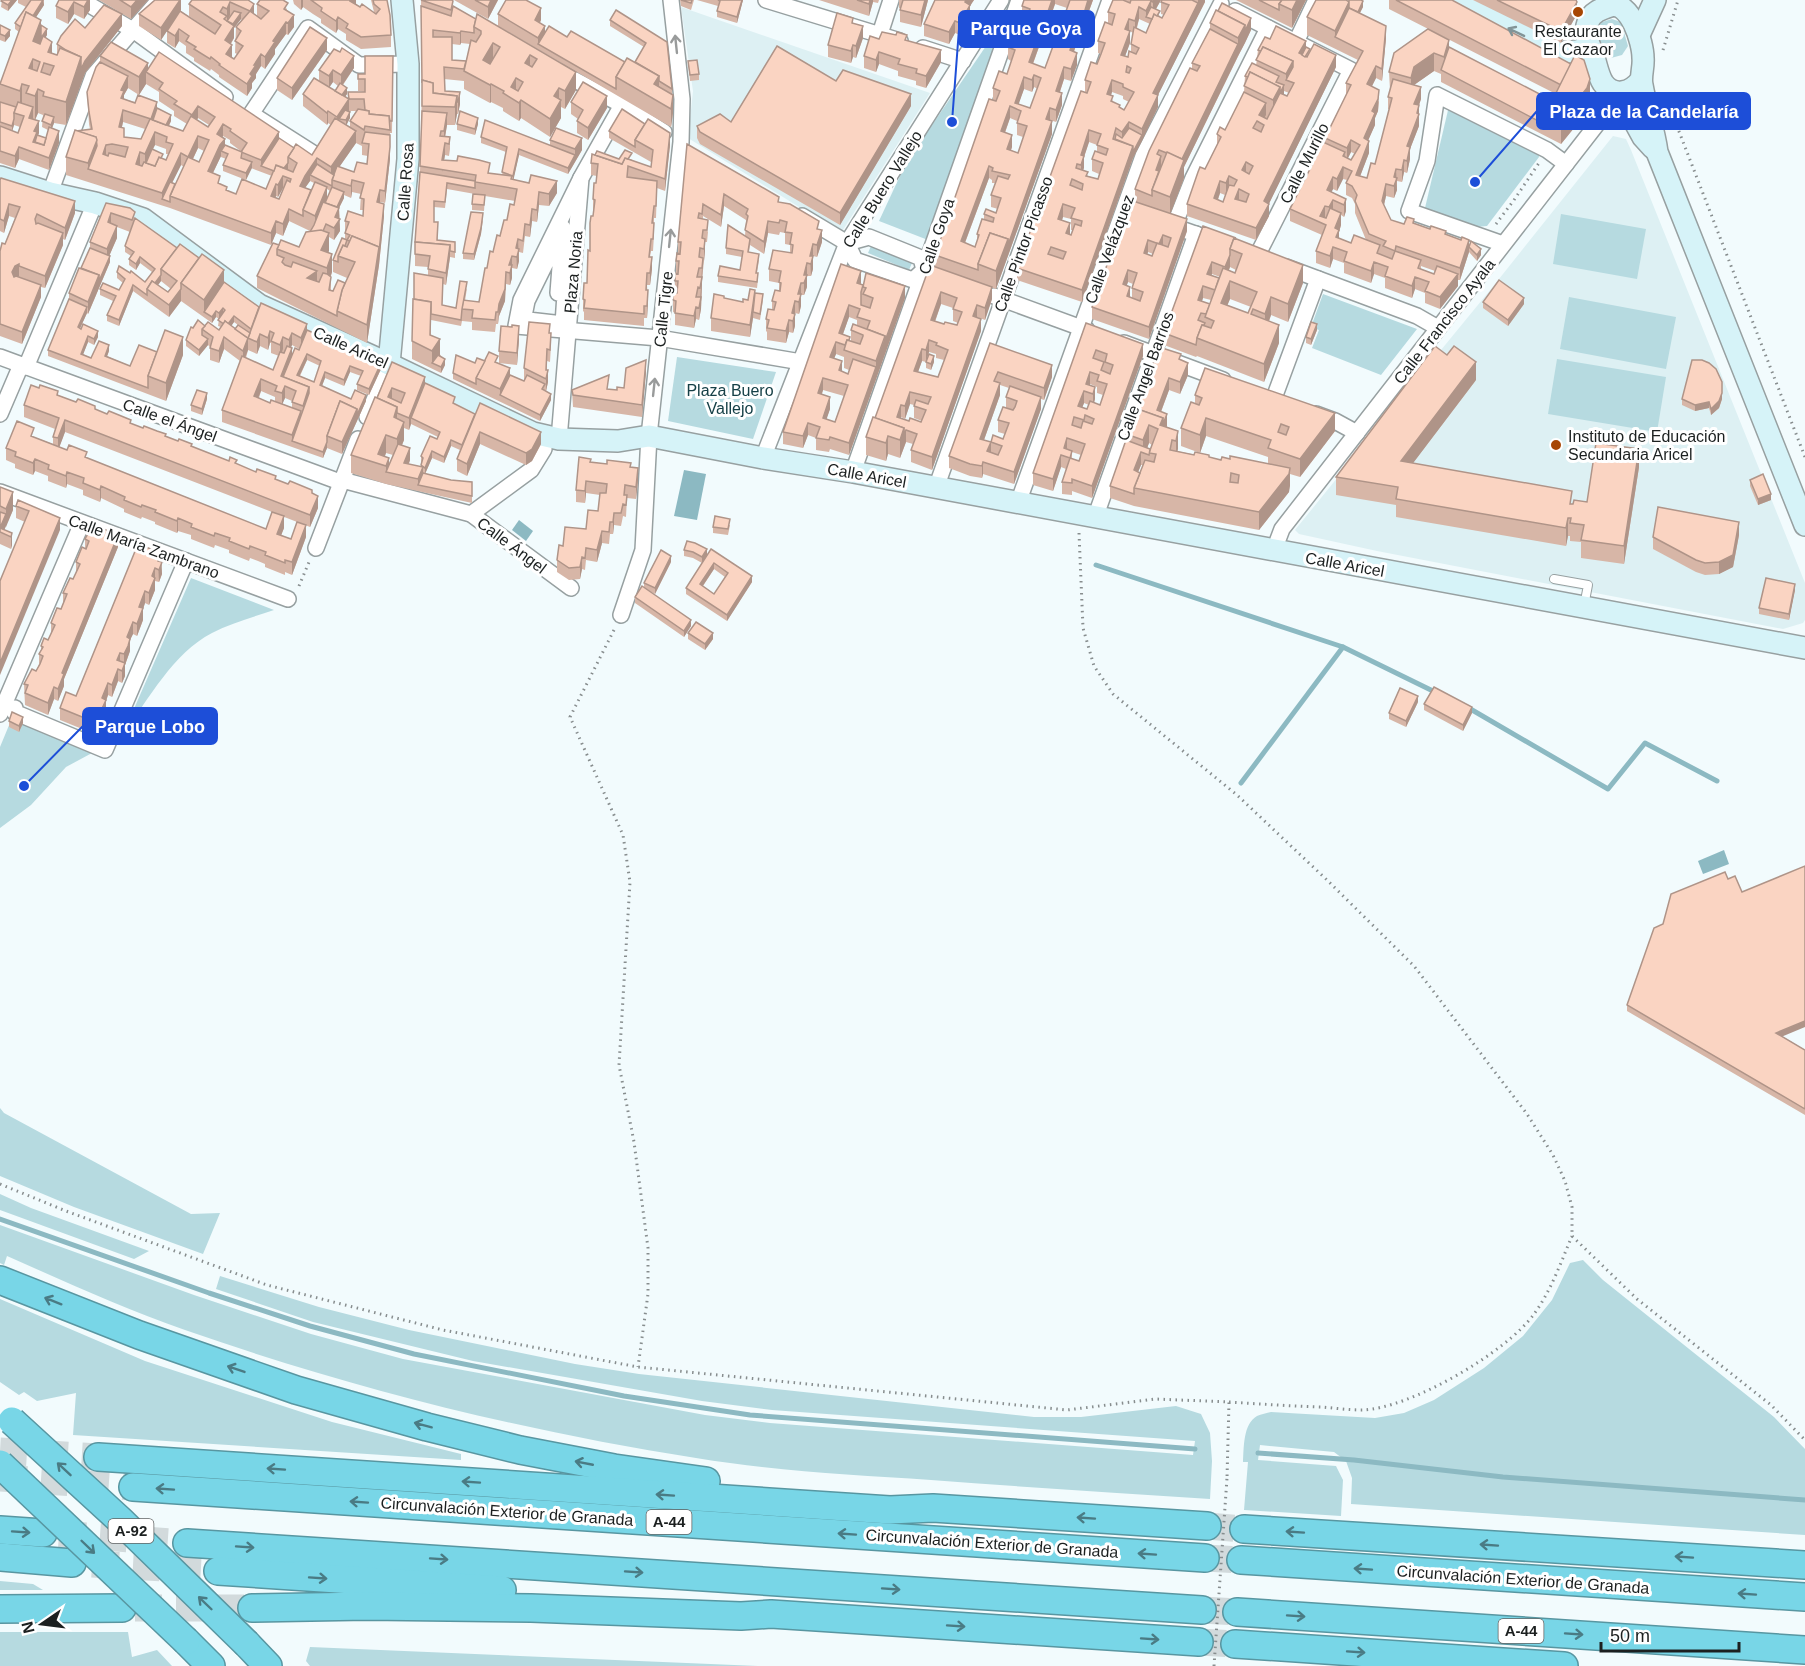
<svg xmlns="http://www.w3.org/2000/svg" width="1805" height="1666" viewBox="0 0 1805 1666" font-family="Helvetica,sans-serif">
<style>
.built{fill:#ddf0f3}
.green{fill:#b6dae0}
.water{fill:#8cb9c2}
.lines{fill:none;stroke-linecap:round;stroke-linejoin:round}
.stream{stroke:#8cb9c2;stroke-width:5}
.highway-tunnel{stroke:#d2dadc;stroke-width:27;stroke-dasharray:27 14;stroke-linecap:butt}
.lane-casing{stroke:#97a0a1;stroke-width:10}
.street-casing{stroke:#97a0a1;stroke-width:18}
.secondary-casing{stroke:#97a0a1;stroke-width:24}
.highway-casing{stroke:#5896a1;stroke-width:30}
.path{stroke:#878d8e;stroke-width:3;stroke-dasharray:1.5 4.5;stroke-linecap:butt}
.lane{stroke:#fff;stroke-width:8}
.street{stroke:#fff;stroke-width:15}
.secondary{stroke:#d6f3f8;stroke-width:21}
.highway{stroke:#78d6e7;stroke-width:27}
.highway-bridge-casing{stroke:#5896a1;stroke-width:30;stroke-linecap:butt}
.path-bridge{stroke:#878d8e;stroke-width:3;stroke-dasharray:1.5 4.5;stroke-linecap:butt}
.highway-bridge{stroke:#78d6e7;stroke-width:27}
.wall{fill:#d7b6a7;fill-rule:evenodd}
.shaded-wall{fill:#af9488}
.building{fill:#fad4c2;stroke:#af9488;stroke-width:1.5;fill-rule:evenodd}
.oneway{stroke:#829497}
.oneway2{stroke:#999b9b}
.oneway3{stroke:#4a7b84}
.poi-dot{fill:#a74603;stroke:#fff;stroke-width:2}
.labels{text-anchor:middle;stroke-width:6;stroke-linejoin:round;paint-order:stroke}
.shield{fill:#fff;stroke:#606363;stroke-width:1.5}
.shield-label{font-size:15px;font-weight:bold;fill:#1c2020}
.poi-label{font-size:16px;fill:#1c2020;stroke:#fff}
.street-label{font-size:16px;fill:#1c2020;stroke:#fff}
.park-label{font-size:16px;fill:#164047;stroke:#fff}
.leader{fill:none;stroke:#1d4ed8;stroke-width:2}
.callout-dot{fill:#1d4ed8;stroke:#fff;stroke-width:2}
.callout{fill:#1d4ed8;stroke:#1d4ed8;stroke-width:2}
.callout-label{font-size:18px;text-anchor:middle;font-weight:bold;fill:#fff}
</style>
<rect width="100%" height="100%" fill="#f2fbfd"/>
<!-- built -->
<g class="built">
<polygon points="681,7 930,93 841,233 688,138 693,91"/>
<polygon points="1613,136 1626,139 1631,150 1805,583 1805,620 1803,623 1783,629 1377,551 1299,534 1295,530 1432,361 1491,289"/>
</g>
<!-- green -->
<g class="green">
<polygon points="1012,8 928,240 879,221 906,163"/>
<polygon points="1612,19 1621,22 1628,46 1622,55 1611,58 1602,53 1596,30 1602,22"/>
<polygon points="1449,106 1538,148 1539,157 1487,226 1476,227 1425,208"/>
<polygon points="1561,214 1646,229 1637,279 1553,264"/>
<polygon points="871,246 912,263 909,270 868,253"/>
<polygon points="1323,294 1417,329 1381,375 1312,348 1319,330 1311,327"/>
<polygon points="1569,297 1676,317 1666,369 1560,349"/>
<polygon points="677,357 776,372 753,439 668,421"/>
<polygon points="1557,359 1666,377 1657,432 1548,414"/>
<path d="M191,578L274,610C254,617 231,623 212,633C173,653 149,699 123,734Z"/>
<polygon points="12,718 92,753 66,767 31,805 0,828 0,747"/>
<polygon points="0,1108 4,1113 191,1214 220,1213 203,1254 74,1207 0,1176"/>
<polygon points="0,1194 31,1208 149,1251 134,1259 0,1210"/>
<path d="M0,1225L194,1295L311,1334L403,1359L705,1415L770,1423L1193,1455L1195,1441L772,1410L702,1401L473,1361L313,1322L216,1289L220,1276L319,1307L409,1330L575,1364L639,1374L1034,1417H1081L1176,1406L1201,1414L1210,1433L1212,1461L1210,1499C1117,1493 1024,1487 931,1480C853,1475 774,1471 696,1458C522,1431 351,1388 185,1330C124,1309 66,1282 7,1256L4,1265L0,1263Z"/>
<path d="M1583,1260L1603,1280L1774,1417L1805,1449V1535L1351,1504L1352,1478L1346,1461L1334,1452L1260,1445L1258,1460L1336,1466L1343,1480L1341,1516L1244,1510L1248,1462H1243C1244,1447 1243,1424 1257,1416C1261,1414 1267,1413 1271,1412L1375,1418L1404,1413L1434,1400L1484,1368L1523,1336L1552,1300L1570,1263Z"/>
<polygon points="0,1299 145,1361 332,1422 461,1454 461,1460 73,1435 76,1393 37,1401 24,1392 19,1395 0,1382"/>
<polygon points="0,1581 33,1584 43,1590 0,1590"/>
<polygon points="0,1632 128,1632 132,1657 157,1650 172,1666 0,1666"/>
<polygon points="310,1647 758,1666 310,1666 306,1661"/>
</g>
<!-- water -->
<g class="water">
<polygon points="684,470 706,474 697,520 674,516"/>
<polygon points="519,520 533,531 526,541 512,530"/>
<polygon points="1724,850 1729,864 1703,874 1698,861"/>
</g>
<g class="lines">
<!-- stream -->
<g class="stream">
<polyline points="1096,565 1343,647 1437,693"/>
<polyline points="1467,707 1608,789 1645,743 1717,781"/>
<polyline points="1241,783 1343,647"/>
<polyline points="0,1219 209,1293 310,1326 414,1354 624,1396 750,1415 1195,1449"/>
<polyline points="1258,1453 1354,1460 1503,1477 1805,1500"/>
</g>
<!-- highway-tunnel -->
<g class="highway-tunnel">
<polyline points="0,1451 98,1457"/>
<polyline points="0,1478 133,1487"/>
<polyline points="1207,1526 1244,1529"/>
<polyline points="59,1534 187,1543"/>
<polyline points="1205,1558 1241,1560"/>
<polyline points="92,1564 218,1571"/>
<polyline points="135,1608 252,1608"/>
<polyline points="1202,1610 1237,1612"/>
<polyline points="1199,1642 1235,1644"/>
</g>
<!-- lane casing -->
<g class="lane-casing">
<polyline id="lane" points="1554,579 1588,585 1584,606"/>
</g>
<!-- street casing -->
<g class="street-casing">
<g id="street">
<polyline points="81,0 133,30 225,97"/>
<polyline points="766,0 900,41"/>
<polyline points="1235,11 1351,70 1257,256"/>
<polyline points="880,34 891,0"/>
<polyline points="1296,42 1316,0"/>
<polyline points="923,48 963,61"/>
<polyline points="560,72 622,105 664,132"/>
<polyline points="251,114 308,28 359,65 408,64"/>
<polyline points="258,118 316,155"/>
<polyline points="581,178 521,300 516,326 659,338 801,362"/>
<polyline points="50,193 93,76 159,0"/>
<polyline points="802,216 847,243"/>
<polyline points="1167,224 1218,242"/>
<polyline points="1174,226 1193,178 1268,28"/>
<polygon points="563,228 558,293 565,294 563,324 528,320 524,316 527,301"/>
<polygon points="869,237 921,258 924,270 913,280 855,260 847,243"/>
<polyline points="1503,244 1409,211 1427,161 1437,95 1547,150 1566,164"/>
<polyline points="1286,267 1417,316 1438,328"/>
<polyline points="994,296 1087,330"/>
<polyline points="1124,343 1223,380"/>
<polyline points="0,357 340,482"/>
<polyline points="26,367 95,203"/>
<polyline points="1274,398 1318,279"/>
<polyline points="0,414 21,365"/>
<polyline points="1316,414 1335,421 1357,433"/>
<polyline points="367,417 389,364"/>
<polyline points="559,439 581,178 622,105"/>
<polyline points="763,458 847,243 1001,0"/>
<polyline points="853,472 1019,0"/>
<polyline points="346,481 471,514 571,588"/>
<polyline points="936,488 1110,0"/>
<polyline points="0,492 288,599"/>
<polyline points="1018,503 1143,156 1221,4"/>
<polyline points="471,514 531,470 544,449"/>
<polyline points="1095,518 1196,234"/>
<polyline points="316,548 358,439"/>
<polyline points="1274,550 1282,529 1608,110 1614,92"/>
<polyline points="621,615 643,550 649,436 681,142 682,99 671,0"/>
<polyline points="15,708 14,712 105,750 186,561"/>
<polyline points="0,714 82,523"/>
</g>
</g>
<!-- secondary casing -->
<g class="secondary-casing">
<g id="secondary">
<polyline points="1452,0 1559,53 1577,51 1590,47"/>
<polyline points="1639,35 1655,0"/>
<path d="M1641,80C1631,93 1614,98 1603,83C1599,77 1597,68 1595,61C1591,48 1583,35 1588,22C1592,12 1601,9 1610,6C1630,0 1643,42 1643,58C1644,67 1640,76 1642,85C1646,108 1654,129 1657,152L1805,525"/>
<polyline points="1619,93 1643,137 1653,148"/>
<polyline points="0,177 50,193 95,203 143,219 259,305 389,364 533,433 559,439 618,441 649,436 763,458 853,472 1805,648"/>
<polyline points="389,364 408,159 408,64 402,0"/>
</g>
</g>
<!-- highway casing -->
<g class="highway-casing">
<g id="highway">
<polyline points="0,1280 139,1335 296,1390 427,1427 520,1450 614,1468 706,1481"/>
<polyline points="98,1457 890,1510 933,1508 1207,1526"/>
<polyline points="133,1487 1205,1558"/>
<polyline points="1244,1529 1805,1565"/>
<polyline points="0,1530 43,1533"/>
<polyline points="187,1543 1202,1610"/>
<polyline points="0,1557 72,1563"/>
<polyline points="1241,1560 1805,1597"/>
<polyline points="218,1571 502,1590"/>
<polyline points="252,1608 367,1606 531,1608 741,1616 771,1614 1199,1642"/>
<polyline points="0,1609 122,1608"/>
<polyline points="1237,1612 1805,1650"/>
<polyline points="186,1641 211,1666"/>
<polyline points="247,1644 268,1666"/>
<polyline points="1235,1644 1564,1666"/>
</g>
</g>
<!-- path -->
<g class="path">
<polyline points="1663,50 1678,0"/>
<polyline points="1668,103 1805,457"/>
<polyline points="1496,224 1514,200 1539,163"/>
<polyline points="1079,533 1083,628 1094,666 1113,694 1237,795 1327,880 1414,966 1527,1114 1553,1155 1565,1181 1572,1207 1572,1236 1637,1299 1771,1405 1805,1440"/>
<polyline points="299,586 309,562"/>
<polyline points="614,630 570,717 623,835 630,882 619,1065 634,1142 648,1248 648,1294 638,1367"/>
<polyline points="0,1184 66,1211 267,1285 443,1330 638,1367 1067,1410 1155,1399 1229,1402 1227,1478"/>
<path d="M1229,1402C1260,1404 1290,1406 1321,1407C1334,1408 1348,1410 1362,1410C1409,1409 1506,1353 1534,1314C1551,1291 1561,1262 1572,1236"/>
</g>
<!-- lane -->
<use href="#lane" class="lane"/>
<!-- street -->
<use href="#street" class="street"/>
<!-- secondary -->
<use href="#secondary" class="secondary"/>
<!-- highway -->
<use href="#highway" class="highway"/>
<!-- highway-bridge casing -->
<g class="highway-bridge-casing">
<g id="highway-bridge">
<polyline points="12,1421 120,1520 247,1644"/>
<polyline points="0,1464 186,1641"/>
</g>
</g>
<!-- path-bridge -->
<polyline class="path-bridge" points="1214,1666 1227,1478"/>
<!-- highway-bridge -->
<use href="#highway-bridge" class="highway-bridge"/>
</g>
<!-- wall -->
<g class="wall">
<polygon points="2,0 17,0 8,11 1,7"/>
<path d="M18,0H44V5L36,17L47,35L45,38L52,53L57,55V44L85,28L122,26L85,73L66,125L54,123L52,128L59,143L49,170L19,159L15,168L0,163V84L19,32L15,29V23L26,7L18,3ZM38,113L43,115L42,127L48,130L46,138L38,135L39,133L35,120ZM14,125L20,127L18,133L12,131Z"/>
<polygon points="59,0 90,0 90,10 84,19 74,14 68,24 56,18 56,6"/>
<polygon points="99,0 148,0 131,19"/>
<path d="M181,0V11L215,34L189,16V4L192,0H249L254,14L261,19L257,16V4L259,0H283L294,27L288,35L286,34L275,49V54L265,69L261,66L256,74V78L252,83V88L247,96L219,77V75L211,69L210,71L194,61V58L186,53V46L179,41L175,48L167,43V31L170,26L161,40L139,26V14ZM241,19L242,20L236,27L235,53L237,54L234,59L232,58L231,44L234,38V28Z"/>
<polygon points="293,0 356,0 356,5 360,7 374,12 371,0 387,0 391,35 391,47 361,49 346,40 346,34 338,29 336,33 321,23 321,19 313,14 303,7 301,10 294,4"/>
<path d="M421,0L453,6L476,19L576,72V90L565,109L561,107V118L550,137L521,118L519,121L503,111V108L491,102L490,103L464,89V81L444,79L445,91L460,104L458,114H457L455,125H447L445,137H450V149L449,156L445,155L444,160L490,173L502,175L506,152L481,143V137L550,146V140L582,150L568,174L519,155L513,180L557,193L549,206L539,205L537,222L532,221L530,237L525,236L523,253L519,252V261L517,269L512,268V278L510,285L506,284L505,301L499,316L498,324H496L495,332L472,330V322L462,321L461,326L431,320V335L445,365L441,373L412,359V341L428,275V267L415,266V242L420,172L422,87ZM461,43L470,44L466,61L452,60V44L460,45ZM447,189L475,194L472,204V210L484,211L485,196L515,201L514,205L487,268L479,302L465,301L467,288L456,308L442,305L443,284L446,285L450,257L455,258V242L438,240L434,222V207L445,208Z"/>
<polygon points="454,0 498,0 488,19"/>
<polygon points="680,0 694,0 691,10 681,6"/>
<polygon points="697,0 743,0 737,23 717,17 717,11 718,6"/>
<polygon points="819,0 879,0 878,3 873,2 869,16"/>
<polygon points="899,0 928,0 921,27 900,22 900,8 899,8"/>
<polygon points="935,0 974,0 970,5 970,17 960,35 955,33 949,44 924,36 924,24"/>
<path d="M1024,0H1093L1089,11L1091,24L1085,41L1078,39L1074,52L1077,65L1071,81L1064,79L1060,92L1062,105L1056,122L1050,120L1052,134L996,289L966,278L992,299L985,320L977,317L981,331L932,470L911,462V450L913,444L906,442L900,458L888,454L886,461L866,455V437L875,418L935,267V255L993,100V88L1007,74L1011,61L1008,59V47L1021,33L1026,20L1022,18V6ZM1055,4L1067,8L1060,28L1048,24ZM1040,44L1052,48L1045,68L1033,64ZM1034,87L1038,89L1030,108L1018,104L1024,89L1032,92ZM1010,118L1017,121V135L1023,137L1018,153L1011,150L1012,147L1005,133ZM989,178L992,180V183H995L991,195V207L998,209L996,213L984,214V219L977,234V242L975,247L965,243ZM941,304L953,308V321L958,323L957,325L944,324L935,322ZM929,352L936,354V358L944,360L938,377L918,372L922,361L926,362ZM910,404L914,405V418L922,421L921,422L909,421L901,418V417L905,419Z"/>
<path d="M1125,0H1161L1156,9L1160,17L1162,18L1164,15L1161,14V2L1162,0H1205V2L1158,95V107L1133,158L1082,302L1017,280V268L1085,92V80L1097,64L1101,54L1098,53V41L1108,24V12ZM1139,19L1150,24L1146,33L1137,28ZM1130,31L1133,33L1131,44V52L1128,57L1125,56L1130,43ZM1112,92L1123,96V99L1129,102L1124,110L1113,102L1111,95ZM1089,142L1097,145V151L1092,159V171L1099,174L1098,179L1088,176L1083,170L1084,157ZM1063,217L1071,219V230H1073L1071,235H1069L1062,220Z"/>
<polygon points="1236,0 1306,0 1292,28"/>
<path d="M1349,0H1362L1363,7L1360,13L1386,38L1382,81L1376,78L1372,86L1379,102L1378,111L1375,118V125L1368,140L1369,153L1360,176L1367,178L1375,164L1389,109H1388V97L1390,90L1389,72L1449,47L1553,101L1556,94L1389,9V0H1452L1590,103L1587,112L1561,144L1441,82V74L1434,71L1414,85L1421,99L1419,105V126L1410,149V159L1407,173L1404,172L1402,182L1397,181V190L1394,198L1386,196L1384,205L1391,220L1404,224L1414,223L1446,235L1469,246L1481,255L1477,261L1469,252L1460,280H1458V286L1440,309L1425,303V293L1415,289L1412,298L1385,288V278L1374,274L1371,283L1344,273V263L1333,259L1330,268L1316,263V251L1322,235L1290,221V209L1308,172V161L1314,160L1325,143V138L1346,95V83L1358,60L1307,35V17ZM1351,152L1355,154L1351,160L1348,158ZM1343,179L1347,180L1346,183V195L1352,198L1355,204V213L1366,240L1351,243L1339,238V232L1341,225V215L1344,217L1346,211V199L1331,192L1333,189L1337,191ZM1421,266L1435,271L1434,274L1421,269Z"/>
<polygon points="1473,0 1576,0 1577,14 1561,43"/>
<polygon points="498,14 541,20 540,23 545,32 567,37 625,62 635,62 644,47 610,26 610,20 667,42 672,89 673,113 671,127 498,26"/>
<polygon points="853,23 863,38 856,58 853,57 851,63 828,57 828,45"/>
<path d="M1210,23L1251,30L1184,167V178L1170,214L1187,231L1149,339L1092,319V307L1135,201V189L1192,69V63L1210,29ZM1148,252L1153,254L1152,256L1147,254ZM1128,282L1133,284L1132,288V298L1130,297L1126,286Z"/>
<polygon points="0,25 10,36 5,42 0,40"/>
<polygon points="879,39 907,40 941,62 926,88 916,85 916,81 898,76 898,71 879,64 876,72 864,68 864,56"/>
<path d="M1270,39L1306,47L1310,52L1336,67L1269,203V216L1256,240L1187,216V204L1217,145V134L1225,130L1244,92L1245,76L1256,66L1258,50ZM1284,91L1289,93L1287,96L1284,95ZM1220,193L1225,195L1223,202L1218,200Z"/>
<polygon points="327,50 292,100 277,90 277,78"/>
<path d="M100,56L148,69L279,138L294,148L312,155L331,125L328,123L327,125L303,106V94L319,81V70L354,68L343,85L347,94L345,97L348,99V92H365L358,91V74H365L393,56L392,133H390V159L385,203L380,202V203L384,216L379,265L367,343L257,288V276L279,245L299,247L310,231L289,221L283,236L276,233L271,245L170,208L66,175V157L90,129L89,124L87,92L100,62ZM333,82L338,86L335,91L329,87ZM146,84L159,92V101L174,111V116L187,124L183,131L169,126L171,121L157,108L124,99V95L128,88L139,95ZM348,111H356L350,121V127L346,125L350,118ZM198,118L209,125L208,127L197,120ZM123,122L145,129L141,139L124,137L122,127ZM223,136L230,140V143L242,152L225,145L222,137ZM356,143L362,146V155L368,156L367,164L354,172L339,167ZM155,145L166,149V154H168L166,160L163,159L152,149ZM198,148L204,151L199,162L193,159ZM221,156V157L226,159L223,165V171L246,180L251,168L272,176L266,189L236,194L227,191L220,184L213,173ZM181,165L184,167L175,184L172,183ZM310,181L314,183L311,190L305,188ZM283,188H284L279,199L275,198L276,196L278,197ZM327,189L330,191L327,199ZM352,192L361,194L360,210H363V216L345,221V239L333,260V272L347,278L345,283L333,291L331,290V276L332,272L328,253L329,237L334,240L340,231L339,208L344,198V195L351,198Z"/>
<polygon points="688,61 699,74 699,80 690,81"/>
<polygon points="836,81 911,106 840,225 700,144 697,138 697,126 731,122"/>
<polygon points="571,102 607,108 588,140 577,133 577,121 578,119 571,114"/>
<polygon points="457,124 478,124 475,135 457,130"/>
<polygon points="609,131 670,145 665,191 657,188 656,218 654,218 654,235 653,251 651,251 650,257 652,269 650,285 647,285 648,302 647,318 644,318 644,326 584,320 584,312 583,311 583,299 587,283 594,212 593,212 593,199 597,176 591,175 591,163 619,159 632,159 631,160 651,167 651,162 609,138"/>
<polygon points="687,144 779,202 819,230 822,242 817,257 813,256 813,269 811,276 807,276 807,287 804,295 801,295 801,306 799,314 795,313 795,326 793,333 789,332 786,343 767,340 767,332 766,331 766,319 772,310 772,301 779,291 779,283 769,281 769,269 790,253 790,245 785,244 785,233 780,232 779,235 768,233 764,254 750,245 749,252 759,260 757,273 758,279 757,288 718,282 718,276 740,270 742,257 726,254 726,248 745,236 746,220 724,206 721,227 703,216 703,219 708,232 707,242 705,242 705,251 702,280 701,309 699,320 696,319 694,328 675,325 675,313 673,312 673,300 675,293 675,281 676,273 676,261 678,254 678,242"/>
<polygon points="0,180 75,213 65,240 63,239 63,245 45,288 41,287 41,297 22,344 0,336 0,251 5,244 15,218 9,216 4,233 0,231"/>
<path d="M106,203L135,218L259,307L307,330L381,369L369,395L357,390V384L361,376L350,372L344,386L325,378L322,386L351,399L366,401L342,454L327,448L323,458L222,422V410L240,361L224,349L219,363L210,360V347L208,345L199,356L186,346V340L193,328L205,326L219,330L221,327L218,326L219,319L216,317L212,323L181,301L169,317L133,291L119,326L107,321V315L113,301L100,295V289L119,290L123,283L117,278V272L130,273L145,282L152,272L140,263L136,270L129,265V259L131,256L125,252V246L130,232L117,227V238L109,256L110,262L88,314L87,313L80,328L98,337L94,345L88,342L83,354L91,358L109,351L107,356L130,366L157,352L183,355L166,401L48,356V350L69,299V293L81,268L90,248V242ZM161,281L171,289L168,292L158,285ZM234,322L238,325L235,329L231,326ZM270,343H271V353L279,356L273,370L246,358L248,350L257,354L260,346L268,350ZM292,345L299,349V350L292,354L291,347ZM307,360L320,366L314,382L300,376ZM261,391L275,397V401L270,403L259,398ZM285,398L292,401V408L282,404Z"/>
<polygon points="483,220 481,234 474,260 463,259 463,253"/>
<path d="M1203,226L1236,239L1303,283L1288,322L1271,315L1269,321L1279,343L1264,382L1197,356L1196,357L1164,345V333ZM1230,267L1236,270L1235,273L1229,270ZM1212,274L1220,277L1219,278L1211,275ZM1203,298L1211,300L1210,304L1202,301ZM1230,299L1251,307L1248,313L1227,305Z"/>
<path d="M841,264L860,284L905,298L849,455L830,449L829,452L816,450V438L808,435L803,448L783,444V432ZM849,317L857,320V325L851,330V341L843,334ZM836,354L844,357V368L849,370L848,374L842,372L834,358ZM823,390L844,396L835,422L826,419L830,409L822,394Z"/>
<polygon points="755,296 763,300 760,320 753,318 750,337 711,331 711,318 724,298 743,302 748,300"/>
<polygon points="1483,302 1524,304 1508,326 1483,308"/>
<path d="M1086,323L1143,356L1092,498L1072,491V495L1062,494V482L1066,469L1061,467L1053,491L1033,485V473ZM1090,384L1097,387V393L1103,395L1100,405L1094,403L1095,399L1090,385ZM1084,403L1089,405L1087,409L1082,408ZM1072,452L1081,455L1079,461L1072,459Z"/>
<polygon points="1317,330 1311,345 1306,343 1306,337"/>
<polygon points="550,333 551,345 550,362 547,361 547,370 548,382 546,391 545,390 551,400 540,421 453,379 453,373 475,363 485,361 498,363 510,375 524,381 524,368"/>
<polygon points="519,338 517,365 499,363 499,351"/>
<path d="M990,343L1052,377L1044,400L1041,399V409L1014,484L983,474L982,478L970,476L949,468V456ZM1000,385L1009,388L1006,397V408L998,420V432L1005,434L1003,439L991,442V452L984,440L1000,395Z"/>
<path d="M1181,360L1188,375L1180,394L1169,390L1161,412L1167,426L1166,427L1178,431L1177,451L1221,460L1268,464V457L1206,436L1200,453L1181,446V428L1195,403V395L1335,431L1300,477L1290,474L1289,492L1259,530L1134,506L1110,498V486L1126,440V434ZM1149,443L1152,445L1150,449L1147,448ZM1141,465H1143L1140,473L1138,472Z"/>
<path d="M392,362L454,404L541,444L532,461L526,465L480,444L467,476L457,471V459L460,450L451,446L444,463L432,458L425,474L423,473L472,496V503L386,484L351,473V455ZM411,424L438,437L421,456V467L409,464L410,460L402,445L404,440V428L409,430ZM386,453L393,455L389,464L385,456Z"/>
<polygon points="926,362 934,362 931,370 926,368"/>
<polygon points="646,372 642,417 573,407 572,390 617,390 624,388"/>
<polygon points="1476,380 1413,463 1572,504 1587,502 1639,467 1624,564 1581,558 1581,542 1570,541 1570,536 1568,536 1566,546 1396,517 1396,505 1336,495 1336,477"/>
<path d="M58,395L312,494L318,508L310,527L274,513L284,528L281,535L291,539L306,537L292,575L285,572V575L265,567V564L258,561L250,558L249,561L229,553V550L215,545L214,548L191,539V535L178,531L177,533L155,524V522L142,517L141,519L124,512V509L101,498L100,502L83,495V490L67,484L66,488L48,481V476L35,471L33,475L15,468V464L6,460V448L34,437L53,444V437L55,429L24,417V405ZM65,432L272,512L266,529L59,447Z"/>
<polygon points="207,399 202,415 191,411 191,405"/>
<polygon points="1682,399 1722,399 1719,408 1711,415 1709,408 1695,411 1682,405"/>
<polygon points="591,462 631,467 638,480 636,499 627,498 626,517 623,516 621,526 614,525 613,534 610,534 609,544 602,543 597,562 586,560 585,570 582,569 580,579 569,580 557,572 557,560 563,546 586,529 598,511 600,495 586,493 585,503 576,502 576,490"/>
<polygon points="1750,480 1771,500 1758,505 1750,486"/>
<polygon points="0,487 13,510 4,530 12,533 12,545 11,549 0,544"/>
<polygon points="16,506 60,518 60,530 25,522 16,518"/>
<polygon points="730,525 728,535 713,533 713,527"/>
<polygon points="1739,535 1733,567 1719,574 1705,575 1696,572 1653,549 1653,537"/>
<polygon points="85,539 118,547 64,679 64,686 58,701 54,699 48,715 25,705 24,684 29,677 36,671 39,664 39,654 41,650 41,646 48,640 51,634 51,623 61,609 63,604 63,593 73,579 76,573 76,562 85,548"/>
<polygon points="138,544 161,562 162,574 159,582 155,581 155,590 149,605 145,603 143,609 143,620 137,636 133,634 130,640 130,651 125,665 125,676 122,683 118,681 112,697 108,695 106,701 106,712 99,728 95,726 92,733 60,720 60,708 76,696"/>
<path d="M684,550L707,555L752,582L727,621L686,594V588L702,563L693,558L684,556ZM714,569L725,577L714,594L703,586Z"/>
<polygon points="671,562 655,594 649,591 691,626 684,637 635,603 635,597 644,588 644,583"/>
<polygon points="1795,590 1789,620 1759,614 1759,608"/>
<polygon points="688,633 713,639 705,650 688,639"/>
<polygon points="1418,702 1406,727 1389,719 1389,713"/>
<polygon points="1424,704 1472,713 1463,731 1424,710"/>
<polygon points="9,721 23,723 19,732 9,727"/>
<polygon points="1663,924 1782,1036 1805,1050 1805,1115 1627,1011 1627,1005"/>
</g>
<!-- shaded-wall -->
<g class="shaded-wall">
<polygon points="12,0 17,0 8,11 8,5"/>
<polygon points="43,0 44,5 31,25 31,19"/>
<polygon points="88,0 90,0 90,10 84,19 84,7"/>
<polygon points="137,0 148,0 131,19 131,7"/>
<polygon points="180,0 181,0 181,10 161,40 161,28"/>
<polygon points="301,0 303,0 303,7 301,10"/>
<polygon points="351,0 356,0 356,4 350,13"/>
<polygon points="491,0 498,0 488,19 488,7"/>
<polygon points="742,0 743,0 737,23 737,17"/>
<polygon points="870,0 873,0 873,2 869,16 869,4"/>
<polygon points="925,0 928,0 921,27 921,15"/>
<polygon points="966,0 974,0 965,14 965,2"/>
<polygon points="1052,0 1055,0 1055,4 1044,35 1044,23"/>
<polygon points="1088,0 1093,0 1085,22 1085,10"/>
<polygon points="1155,0 1161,0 1153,14 1153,2"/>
<polygon points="1198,0 1205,0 1205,2 1158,95 1158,107 1142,141 1142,129 1153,93 1198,3"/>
<polygon points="1297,0 1306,0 1292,28 1292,10"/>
<polygon points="1151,1 1151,13 1146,17 1146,11"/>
<polygon points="1363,1 1363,7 1355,22 1355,16"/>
<polygon points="74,2 74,14 68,24 68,12"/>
<polygon points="230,2 230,15 227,21 227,9"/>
<polygon points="1349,2 1349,20 1335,37 1335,49 1335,31"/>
<polygon points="1577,2 1577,14 1561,43 1561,31"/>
<polygon points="254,4 254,16 250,11"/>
<polygon points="970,5 970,17 960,35 960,23"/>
<polygon points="1139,7 1139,19 1135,33 1135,21"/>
<polygon points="541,8 541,20 535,32 535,20"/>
<polygon points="1091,12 1091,24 1085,41 1085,29"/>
<polygon points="241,13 241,19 234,28 234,38 225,52 225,40 233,24"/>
<polygon points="122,14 122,26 85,73 66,125 66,102 81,57 85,61"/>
<polygon points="294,15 294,27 288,35 288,23"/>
<polygon points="338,17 338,29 336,33 336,21"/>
<polygon points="1251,18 1251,30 1245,43 1245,31"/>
<polygon points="1129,19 1129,31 1125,29"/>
<polygon points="41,20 41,38 47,29 47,35 33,59 33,83 29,68 33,41"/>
<polygon points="955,21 955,33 949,44 949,32"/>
<polygon points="286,22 286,34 275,49 275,54 265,69 265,57 273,41"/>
<polygon points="1245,25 1245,43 1238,56 1238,38"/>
<polygon points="545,26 545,38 538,44 538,38"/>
<polygon points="863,26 863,38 856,58 856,46"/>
<polygon points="1386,26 1386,38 1382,81 1382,69"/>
<polygon points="1078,27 1078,39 1070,63 1070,50"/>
<polygon points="179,29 179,41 175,48 175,36"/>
<polygon points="10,30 10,36 5,42 5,36"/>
<polygon points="461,31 461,43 460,45 460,33"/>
<polygon points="1130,31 1130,43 1121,67 1121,55"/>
<polygon points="1040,32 1040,44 1029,74 1029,62"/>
<polygon points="327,38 327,50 292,100 292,88"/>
<polygon points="1449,40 1449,58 1444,71 1444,57"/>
<polygon points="1306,41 1306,53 1302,61 1299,53"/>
<polygon points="52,42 52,66 48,52"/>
<polygon points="493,43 493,61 483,78 483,60"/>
<polygon points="1238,44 1238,56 1184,167 1184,178 1170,215 1170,197 1181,161"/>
<polygon points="232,45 232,57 226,66 226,54"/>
<polygon points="853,45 853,57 851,63 851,51"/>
<polygon points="941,50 941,62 926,88 926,76"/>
<polygon points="879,52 879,64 876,72 876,60"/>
<polygon points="1077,53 1077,65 1071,81 1071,69"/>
<polygon points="1434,53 1434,71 1414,85 1411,96 1411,78 1414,67"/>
<polygon points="261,54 261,66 256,74 256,78 252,83 252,88 247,96 247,84 250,74 254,65"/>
<polygon points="530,55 530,73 525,63"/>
<polygon points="1336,55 1336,67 1265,212 1269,204 1269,216 1256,240 1256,228 1264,201"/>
<polygon points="354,56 354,68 341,87 341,75"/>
<polygon points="1293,61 1293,79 1286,80 1286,92 1286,74"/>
<polygon points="148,63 148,73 146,72 146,84 139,95 139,77"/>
<polygon points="1376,66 1376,78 1367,96 1367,84"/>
<polygon points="1064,67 1064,79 1056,103 1056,91"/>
<polygon points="333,70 333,82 329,88 329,76"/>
<polygon points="576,72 576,90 565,109 565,91"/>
<polygon points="1034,75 1034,87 1032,92 1032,80"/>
<polygon points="128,76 128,88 124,95 124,104 121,102 121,90"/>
<polygon points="659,76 659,94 654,84"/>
<polygon points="1024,77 1024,89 1017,109 1015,103"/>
<polygon points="516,78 516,96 511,87"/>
<polygon points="1590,79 1590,103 1587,112 1561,144 1561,121"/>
<polygon points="1112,80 1112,92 1107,106 1107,94"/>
<polygon points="22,84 22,108 20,115 20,91"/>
<polygon points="491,84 491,102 490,103 490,85"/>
<polygon points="1284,85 1284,97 1273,118 1273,100 1280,87"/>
<polygon points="1421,87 1421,99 1419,105 1419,126 1410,149 1410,159 1407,173 1407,146 1414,104"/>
<polygon points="347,88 347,94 342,101 342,95"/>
<polygon points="559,88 559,102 561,100 561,118 550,137 550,119 554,96"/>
<polygon points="38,89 38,113 35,120 35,96"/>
<polygon points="1379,90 1378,111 1375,118 1375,125 1364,150 1364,138"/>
<polygon points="460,92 460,104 458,114 458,102"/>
<polygon points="1062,93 1062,105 1056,122 1056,110"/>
<polygon points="911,94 911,106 840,225 840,213"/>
<polygon points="673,95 673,113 671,127 671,109"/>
<polygon points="457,96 457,114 455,125 455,107"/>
<polygon points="607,96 607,108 588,140 588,128"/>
<polygon points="349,99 349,111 343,119 339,119 339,125 337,129 337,117"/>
<polygon points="521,100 521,118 519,121 519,103"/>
<polygon points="157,102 157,114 153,126 151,119"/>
<polygon points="1266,103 1266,115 1261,124 1259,115"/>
<polygon points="198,106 198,118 192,127 192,115"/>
<polygon points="1010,106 1010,118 1001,143 1001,131"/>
<polygon points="33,107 33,119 29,118"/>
<polygon points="1050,108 1050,120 1046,131 1046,119"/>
<polygon points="123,110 123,122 119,139 119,127"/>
<polygon points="328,111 328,123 327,125 327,113"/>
<polygon points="350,112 350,118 346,126 346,120"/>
<polygon points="447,113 447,125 444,143 444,131"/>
<polygon points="171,115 171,121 164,135 164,129"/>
<polygon points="54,117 54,123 51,131 51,125"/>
<polygon points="478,118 478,124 475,135 475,129"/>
<polygon points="14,119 14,125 12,132 12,126"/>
<polygon points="39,121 39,133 33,148 33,154 33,142 34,131"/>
<polygon points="1052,121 1052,134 996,289 996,271"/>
<polygon points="1129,122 1129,134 1122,144 1122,132"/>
<polygon points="223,124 223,136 217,146 217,134"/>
<polygon points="1089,130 1089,142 1084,157 1084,168 1081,177 1081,155"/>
<polygon points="59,131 59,143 49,170 49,158"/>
<polygon points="356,131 356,143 331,179 331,167"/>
<polygon points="155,132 155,145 145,166 145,154"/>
<polygon points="279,132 279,144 261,166 261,160"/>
<polygon points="670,133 670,145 665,191 665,179"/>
<polygon points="1012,135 1012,147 1007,161 1007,149"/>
<polygon points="1142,135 1142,141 1133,158 1082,302 1082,290 1133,146"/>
<polygon points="198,136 198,148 188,169 188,157"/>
<polygon points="582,138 582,150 568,174 568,168 575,155 575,149"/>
<polygon points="225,139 225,151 221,151 221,156 208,183 208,171 220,145"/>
<polygon points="97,140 97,158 88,169 88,181 88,163"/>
<polygon points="1351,140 1351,152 1347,160 1347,148"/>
<polygon points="1369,141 1369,153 1356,187 1356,175"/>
<polygon points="445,143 445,155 442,172 442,160"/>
<polygon points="106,145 106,157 103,154"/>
<polygon points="19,147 19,159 15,168 15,156"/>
<polygon points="390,147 390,159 385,203 385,191"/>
<polygon points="519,149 519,155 513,182 513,176"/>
<polygon points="140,152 140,164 136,176 136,164"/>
<polygon points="1345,152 1343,179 1337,191 1337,179"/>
<polygon points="181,153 181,165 164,199 162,199 162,193"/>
<polygon points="1161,156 1161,168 1156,182 1156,170"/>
<polygon points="317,158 317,170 310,175 310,181 305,188 300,186 305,176"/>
<polygon points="1404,160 1404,172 1402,182 1402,170"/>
<polygon points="252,162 252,168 246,180 246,173"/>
<polygon points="1246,162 1246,174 1242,170"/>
<polygon points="288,163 288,169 283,177 283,188 278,197 278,185 281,173"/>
<polygon points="989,166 989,178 961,253 961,241"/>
<polygon points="1396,169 1397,190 1394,198 1394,177"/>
<polygon points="1229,176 1229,188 1226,195 1226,183"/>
<polygon points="1333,177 1333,189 1327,202 1327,190"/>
<polygon points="352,180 352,192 351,198 351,186"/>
<polygon points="557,181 557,193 549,206 549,194"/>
<polygon points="1220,181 1220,193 1214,210 1214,198"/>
<polygon points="276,184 276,196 271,208 271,196"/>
<polygon points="1386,184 1386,196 1382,213 1382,201"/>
<polygon points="327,187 327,204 315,234 315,216"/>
<polygon points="1239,189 1239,201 1235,199"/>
<polygon points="380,190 380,202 377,214 377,202"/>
<polygon points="344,192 344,198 334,218 334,212"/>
<polygon points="539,192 539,205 537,222 537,210"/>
<polygon points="724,194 724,206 721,227 721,215"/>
<polygon points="1346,199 1346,211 1344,217 1344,205"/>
<polygon points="1333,200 1333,212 1329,219 1329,207"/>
<polygon points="75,201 75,213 65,240 65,228"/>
<polygon points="9,204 9,216 4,233 4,221"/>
<polygon points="384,204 384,216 379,265 367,343 367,325"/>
<polygon points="1063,204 1063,217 1058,231 1058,219"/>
<polygon points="1325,206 1325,218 1322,223 1320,216"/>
<polygon points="339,208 340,231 334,240 335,217"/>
<polygon points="289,209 289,221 283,236 283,224"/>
<polygon points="532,209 532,221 530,237 530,225"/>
<polygon points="111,213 111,225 108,222"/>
<polygon points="483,213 481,234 474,260 474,254"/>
<polygon points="1341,213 1341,225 1339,232 1339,242 1336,249 1335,228"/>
<polygon points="1187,219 1187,231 1149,339 1149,327"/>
<polygon points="276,221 276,233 271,245 271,233"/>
<polygon points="768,221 768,233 764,254 764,242"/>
<polygon points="1070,223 1070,235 1066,233"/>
<polygon points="117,226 117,238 107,261 107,249"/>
<polygon points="822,230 822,242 817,257 817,245"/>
<polygon points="63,233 63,245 45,288 45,276"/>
<polygon points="329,233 329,251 322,266 321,250"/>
<polygon points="1163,235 1163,247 1159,244"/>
<polygon points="518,239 519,261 517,269 516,248"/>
<polygon points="705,239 705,251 704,261 704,249"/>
<polygon points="1148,240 1148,252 1144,265 1144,253"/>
<polygon points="1469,240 1469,252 1460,280 1460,268"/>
<polygon points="813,244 813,256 812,261 813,256 813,269 811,276 810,256"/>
<polygon points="450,245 450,257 446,285 446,273"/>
<polygon points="1333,247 1333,259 1330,268 1330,256"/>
<polygon points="1481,249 1481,255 1477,261 1477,255"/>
<polygon points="332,254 332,272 327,286 327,268"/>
<polygon points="1230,255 1230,267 1225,279 1225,267"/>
<polygon points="110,256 110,262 88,314 88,302 99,275"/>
<polygon points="512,256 512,278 510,285 509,265"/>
<polygon points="140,257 140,263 136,270 136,264"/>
<polygon points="652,257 652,269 650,285 650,273"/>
<polygon points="703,258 701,309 699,320 702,268"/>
<polygon points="1212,262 1212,274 1207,286 1207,274"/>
<polygon points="1374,262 1374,274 1371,283 1371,271"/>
<polygon points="807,263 807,287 804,295 804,275"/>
<polygon points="19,264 19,276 15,278 12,272 15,266"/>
<polygon points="1303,265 1303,283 1288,322 1288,304"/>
<polygon points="224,270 224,288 204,312 204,300"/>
<polygon points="1128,270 1128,282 1123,296 1123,284"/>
<polygon points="317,271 317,283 307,278"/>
<polygon points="861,271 861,283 857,295 857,283"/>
<polygon points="506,272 505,301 499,316 498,324 499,304"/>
<polygon points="1458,274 1458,286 1440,309 1440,297"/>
<polygon points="161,275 161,281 152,293 150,291"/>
<polygon points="1415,277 1415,289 1412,298 1412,286"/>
<polygon points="1230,281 1230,299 1221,321 1221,303"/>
<polygon points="801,283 801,306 799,314 798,294"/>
<polygon points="41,285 41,297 22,344 22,332"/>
<polygon points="133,285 133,291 119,326 119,320"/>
<polygon points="905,286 905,298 849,455 849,443 876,367 876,361"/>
<polygon points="1203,286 1203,298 1198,312 1198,300"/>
<polygon points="992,287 992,299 985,320 985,308"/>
<polygon points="1130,287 1130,299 1127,296"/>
<polygon points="181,289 181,301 169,317 169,305"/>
<polygon points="648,290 648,302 647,318 647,306"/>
<polygon points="755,290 753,318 750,337 750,325"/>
<polygon points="941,292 941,304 931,332 931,320"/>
<polygon points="1271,297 1271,315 1265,332 1265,314"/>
<polygon points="1524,298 1524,304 1508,326 1508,320"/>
<polygon points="795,301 795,326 793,333 792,313"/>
<polygon points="849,305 849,317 839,345 839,333"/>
<polygon points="977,305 977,317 973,328 973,316"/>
<polygon points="87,307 87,313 78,333 78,327"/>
<polygon points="696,307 696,319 694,328 694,316"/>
<polygon points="223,308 223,314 219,319 219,313"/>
<polygon points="216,311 216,317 212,323 212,317"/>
<polygon points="234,316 234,322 227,332 227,326"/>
<polygon points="981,319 981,331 932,470 932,457"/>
<polygon points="789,320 789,332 786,343 786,331"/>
<polygon points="307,324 307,336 301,350 301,338"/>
<polygon points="1317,324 1317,330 1311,345 1311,339"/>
<polygon points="1279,325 1279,343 1264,382 1264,364"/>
<polygon points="519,326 519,338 517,365 517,353"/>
<polygon points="98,331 98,337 94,345 94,339"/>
<polygon points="270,331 270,343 268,350 268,338"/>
<polygon points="292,333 292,345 289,352 289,340"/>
<polygon points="260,334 260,346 257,354 257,342"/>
<polygon points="88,336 88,342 81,360 81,354"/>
<polygon points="183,337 183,355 166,401 166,383"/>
<polygon points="224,337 224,349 219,363 219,351"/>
<polygon points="283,337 283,349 280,357 280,345"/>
<polygon points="248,338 248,350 243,363 243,351"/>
<polygon points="208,339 208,345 199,356 199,350"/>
<polygon points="440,339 440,357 432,363 432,351"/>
<polygon points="929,340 929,352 926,362 926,350"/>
<polygon points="836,342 836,354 830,369 830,357"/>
<polygon points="1143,344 1143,356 1092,498 1092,486"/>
<polygon points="109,345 109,351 105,362 105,356"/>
<polygon points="292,348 292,360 283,383 281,376"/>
<polygon points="922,349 922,361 914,383 914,371"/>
<polygon points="307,354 307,360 297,381 297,375"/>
<polygon points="934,356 934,362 931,370 931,364"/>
<polygon points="445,359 445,365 441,373 441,367"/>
<polygon points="646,360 646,372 642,417 642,405"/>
<polygon points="842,361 842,373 839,370"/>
<polygon points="1476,362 1476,380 1401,479 1401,461"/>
<polygon points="381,363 381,369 369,395 369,389"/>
<polygon points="1188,363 1188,375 1180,394 1180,382"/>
<polygon points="1052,365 1052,377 1044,400 1044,388"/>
<polygon points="350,366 350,372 344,386 344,380"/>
<polygon points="510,368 510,381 500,395 500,401 500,389"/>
<polygon points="548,370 548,382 546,391 546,379"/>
<polygon points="325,372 325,378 320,391 320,385"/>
<polygon points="1090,372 1090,384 1088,392 1086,384"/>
<polygon points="425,377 425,389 411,418 411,424 409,430 409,418"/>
<polygon points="823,378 823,390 818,405 818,393"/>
<polygon points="1169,378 1169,390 1157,422 1157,410"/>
<polygon points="261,379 261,391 254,408 254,396"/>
<polygon points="1000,383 1000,395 980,451 980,439"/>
<polygon points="285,386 285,398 282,405 282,393"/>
<polygon points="309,387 309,399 303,418 303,406"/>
<polygon points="1095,387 1095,399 1093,406 1093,394"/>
<polygon points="392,388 392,400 388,397"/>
<polygon points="1084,391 1084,403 1078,418 1078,406"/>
<polygon points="910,392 910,404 905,419 905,406"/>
<polygon points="207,393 207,399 202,415 202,409"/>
<polygon points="1722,393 1722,399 1719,408 1711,415 1711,409"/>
<polygon points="551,394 551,400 540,421 540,415"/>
<polygon points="366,395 366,401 357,421 357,415"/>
<polygon points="830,397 830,409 823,430 823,418"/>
<polygon points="1041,397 1041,409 1014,484 1014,472"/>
<polygon points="1709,402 1709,408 1695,411 1695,405"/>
<polygon points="901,405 901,417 897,429 897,417"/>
<polygon points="397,407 397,425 394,417"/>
<polygon points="357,409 357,421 342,454 342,442"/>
<polygon points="301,411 301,423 292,441 292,435"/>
<polygon points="1335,413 1335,431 1300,477 1300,459"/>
<polygon points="1167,414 1167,426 1160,443 1160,425 1163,418"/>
<polygon points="1206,418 1206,436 1200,453 1200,435"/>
<polygon points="65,420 65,432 58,451 58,438"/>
<polygon points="404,422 404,440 397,457 397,439"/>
<polygon points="808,423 808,435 803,448 803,436"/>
<polygon points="1149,425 1149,443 1145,454 1143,453 1143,440"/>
<polygon points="904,428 906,430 906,442 900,458 900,440"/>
<polygon points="1178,431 1178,449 1176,459 1176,441"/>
<polygon points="480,432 480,444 467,476 467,464"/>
<polygon points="541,432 541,444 532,461 526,465 526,453"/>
<polygon points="386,435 386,453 381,465 378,454"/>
<polygon points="888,436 888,454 886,461 886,443"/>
<polygon points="1067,438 1067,450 1064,448"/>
<polygon points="451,440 451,446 444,463 444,457"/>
<polygon points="327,442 327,448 323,458 323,452"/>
<polygon points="991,442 991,454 987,451"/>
<polygon points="410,448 410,460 404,475 404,463"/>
<polygon points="1639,449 1639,467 1624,564 1624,546"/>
<polygon points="432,451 432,458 425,474 425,468"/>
<polygon points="1141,452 1141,465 1134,482 1134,470"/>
<polygon points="1061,455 1061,467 1053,491 1053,479"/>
<polygon points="389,458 389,473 386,472 386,484 386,466"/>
<polygon points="35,459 35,471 33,475 33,463"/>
<polygon points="983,462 983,474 982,478 982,466"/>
<polygon points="423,467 423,479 418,485 418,479"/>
<polygon points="638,468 638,480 636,499 636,487"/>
<polygon points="1290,468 1290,486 1289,492 1259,530 1259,512"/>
<polygon points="67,472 67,484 66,488 66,476"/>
<polygon points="586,481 586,493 585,503 585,491"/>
<polygon points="101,486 101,498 100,502 100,490"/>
<polygon points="13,492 13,510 6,527 6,509"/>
<polygon points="1771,494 1771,500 1758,505 1758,499"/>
<polygon points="318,496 318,508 310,527 310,515"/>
<polygon points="614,513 614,525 613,534 613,522"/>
<polygon points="6,514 6,526 3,533 0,528"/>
<polygon points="284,516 284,528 277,546 277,534"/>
<polygon points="60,518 60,530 0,675 0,663"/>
<polygon points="178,518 178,531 177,533 177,521"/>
<polygon points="1568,518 1568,536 1566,546 1566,528"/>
<polygon points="1739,522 1739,535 1733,567 1719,574 1719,562"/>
<polygon points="306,525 306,537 292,575 292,562"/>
<polygon points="602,531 602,543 597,562 597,550"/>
<polygon points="12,533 12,545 11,549 11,537"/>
<polygon points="118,535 118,547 64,679 64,686 58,701 58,689 62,673"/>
<polygon points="707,549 707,555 702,564 702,557"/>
<polygon points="161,553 162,574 159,582 158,561"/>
<polygon points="671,556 671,562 655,594 655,588"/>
<polygon points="582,557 582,569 580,579 580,567"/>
<polygon points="714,563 714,569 700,590 700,584"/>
<polygon points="155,568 155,590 149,605 149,593 152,576"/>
<polygon points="752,576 752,582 727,621 727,615"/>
<polygon points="1795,584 1795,590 1789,620 1789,614"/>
<polygon points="145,591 145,603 143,609 143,620 137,636 137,624 139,607"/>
<polygon points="691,620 691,626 684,637 684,631"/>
<polygon points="133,622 133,634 130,640 130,651 125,665 125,676 122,683 122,671 124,665 124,654 127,637"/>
<polygon points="713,633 713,639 705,650 705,644"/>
<polygon points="120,653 120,665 118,670 118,681 112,697 112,685 117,660"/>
<polygon points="108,683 108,695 106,701 106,712 99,728 99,715 102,698"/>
<polygon points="54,687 54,699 48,715 48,703"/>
<polygon points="1418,696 1418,702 1406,727 1406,721"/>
<polygon points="1472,707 1472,713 1463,731 1463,725"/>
<polygon points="95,714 95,726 92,733 92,721"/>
<polygon points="23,717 23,723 19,732 19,726"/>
<polygon points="1805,1021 1805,1027 1776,1039 1776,1033"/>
</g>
<!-- building -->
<g class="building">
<polygon points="2,0 12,0 8,5 1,1"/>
<polygon points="31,0 43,0 33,16 26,12 21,27 15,23"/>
<polygon points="59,0 88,0 84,7 74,2 68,12 56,6"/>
<polygon points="120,0 137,0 131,7"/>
<polygon points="155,0 180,0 161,28 139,14"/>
<path d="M192,0H248L254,4L250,11L261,19L269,11L257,4L260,0H283L288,3L284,9L294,15L288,23L286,22L273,41L275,42L265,57L261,54L254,65H256L250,74L252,76L247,84L219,65L220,64L211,57L210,59L194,49L196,47L186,41L189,36L179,29L175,36L167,31L180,11L215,34L221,25L189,4ZM230,2L250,11L236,27L241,31L235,41L243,46L234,59L226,54L232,45L225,40L234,26L224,19L227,16L220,12L223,7L227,9Z"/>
<polygon points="311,0 351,0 350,1 360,7 362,4 376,14 380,9 374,4 373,0 387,0 390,15 391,35 361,37 346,28 348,24 338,17 336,21 321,11 322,8"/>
<polygon points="421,0 452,0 453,1 451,10"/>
<polygon points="475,0 491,0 488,7"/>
<polygon points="506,0 526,0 541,8 535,20 545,26 538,38 498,14"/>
<polygon points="681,0 692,0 691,3"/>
<polygon points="718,0 742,0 737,17 717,11 720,1"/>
<polygon points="857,0 870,0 869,4"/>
<polygon points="903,0 925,0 921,15 900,10"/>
<polygon points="935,0 966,0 965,2 970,5 960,23 955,21 949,32 924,24"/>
<path d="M1024,0H1052L1044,23L1060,28L1070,0H1088L1085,10L1091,12L1085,29L1078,27L1070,50L1077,53L1071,69L1064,67L1056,91L1062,93L1056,110L1050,108L1046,119L1052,121L1008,245V239L990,233L978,264V270L935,255L989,99L996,101L1000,91L993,88L999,71L1007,74L1015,50L1008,47L1013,30L1021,33L1026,21L1030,9L1022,6ZM1040,32L1056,38L1045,68L1029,62ZM1034,75L1041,78L1030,108L1015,103L1024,77L1032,80ZM1010,106L1021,111L1017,123L1027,126L1018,153L1007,149L1012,135L1001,131ZM989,166L993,168L992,171L1010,175L1008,179L998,176L991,195L1001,198L996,213L986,209L984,214L994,218L993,222L982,219L977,234L979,235L975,247L961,241Z"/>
<path d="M1113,0H1123L1130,3L1131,0H1155L1153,2L1151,1L1146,11L1139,7L1135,21L1129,19L1125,29L1130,31L1121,55L1128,57L1129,51L1136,54L1139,48L1131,44L1134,27L1146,33L1154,14L1162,18L1169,5L1161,2L1162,0H1192L1198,3L1153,93L1158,95L1142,129L1129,122L1122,132L1116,128L1113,139L1133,146L1082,290L1017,268L1081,91L1087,93L1091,82L1085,80L1091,62L1097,64L1101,54L1105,43L1098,41L1105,22L1112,25L1115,14L1108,12ZM1127,66L1131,68L1129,73L1126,72ZM1112,80L1123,84V87L1134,92L1124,110L1119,107L1120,105L1111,101L1113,96L1107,94ZM1089,130L1101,134L1097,145L1108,149L1106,155L1095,151L1092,159L1103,163L1098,179L1086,176L1088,172L1076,168L1077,164L1081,165L1084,156L1081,155ZM1072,179L1083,184L1082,190L1070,185ZM1063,204L1075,208L1071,218L1082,221L1081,226L1075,224L1071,235L1066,233L1070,223L1058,219ZM1051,247L1066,252L1063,259L1048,254Z"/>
<polygon points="1259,0 1282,0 1279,4 1279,10"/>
<polygon points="1282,0 1297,0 1292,10 1279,4"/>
<polygon points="1316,0 1346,0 1349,2 1335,31 1307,17"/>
<polygon points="1349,0 1361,0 1363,1 1358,12 1349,8"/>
<polygon points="1396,0 1452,0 1571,64 1561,85"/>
<polygon points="1497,0 1576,0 1577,2 1561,31"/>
<polygon points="1222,3 1251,18 1245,31 1245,25 1218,11"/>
<polygon points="104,5 122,14 85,61 81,69 81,57 66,50 57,44 61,36 75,19 85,28"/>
<polygon points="421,6 451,16 453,6 476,19 474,27 474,33 461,31 460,33 433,30 433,37 452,37 452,60 466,61 464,69 444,67 445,91 460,92 458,102 457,102 457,96 433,93 433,83 422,80 422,83"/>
<polygon points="1151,7 1160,11 1157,16 1154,14 1152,19 1146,17"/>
<polygon points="1349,8 1386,26 1382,69 1376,66 1367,84 1379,90 1378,99 1372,111 1375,113 1364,138 1369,141 1356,175 1367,178 1371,163 1375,164 1392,98 1388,97 1393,79 1421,87 1414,104 1419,105 1417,113 1419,114 1407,146 1410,147 1407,161 1404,160 1402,170 1396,169 1394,177 1397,178 1394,186 1386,184 1382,201 1391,220 1404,224 1407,217 1414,219 1413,223 1430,229 1431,226 1446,231 1445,234 1461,240 1462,237 1469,240 1460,268 1396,246 1395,251 1383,246 1386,241 1369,234 1355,201 1357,195 1352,186 1346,183 1352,171 1343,167 1337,179 1333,177 1327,190 1346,199 1344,205 1333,200 1329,207 1325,206 1320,216 1326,218 1330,208 1341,213 1335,228 1339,230 1336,237 1351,243 1354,235 1380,245 1377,253 1392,259 1395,251 1421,260 1418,268 1434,274 1437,266 1458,274 1440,297 1425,291 1429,282 1415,277 1412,286 1385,276 1388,267 1374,262 1371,271 1344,261 1347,252 1333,247 1330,256 1316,251 1326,225 1290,209 1313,163 1308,161 1310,157 1314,160 1323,142 1345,152 1343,156 1351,160 1360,145 1351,140 1347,148 1325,138 1351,85 1346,83 1363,51 1335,37"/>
<polygon points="616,10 667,42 672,89 659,81 659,76 635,62 646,43 610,20"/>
<polygon points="1216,10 1245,25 1238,38 1210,23"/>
<polygon points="234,11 241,13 233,24 227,21"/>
<path d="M26,12L41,20L33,41L40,44L43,36L52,42L48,52L57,55L60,48L81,57L66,102L43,96L44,92L38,89L35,96L26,93L29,86L22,84L20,91L0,84ZM33,59L40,62L37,71L29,68ZM44,63L54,66L50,75L41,72Z"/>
<polygon points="837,13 853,18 852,23 863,26 856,46 853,45 851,51 828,45"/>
<path d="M477,14L576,72L565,91L559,88L554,96L561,100L550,119L521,100L519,103L503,93L504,91L491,84L490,85L464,71L471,40L476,42L481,34V31L474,27ZM493,43L500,47L490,64L483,60ZM530,55L537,59L532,67L525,63ZM516,78L523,82L518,91L511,87Z"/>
<polygon points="0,25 10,30 5,36 0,34"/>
<polygon points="41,25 47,29 41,38"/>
<polygon points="549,26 567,37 571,31 625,62 616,77 616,89 538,44"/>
<path d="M1276,26L1306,41L1299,53L1307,57L1314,44L1336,55L1264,201L1269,204L1256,228L1187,204L1198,172L1200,167L1205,169L1221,137L1217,134L1220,127L1225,130L1244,92L1266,103L1259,115L1267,119L1280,93L1287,96L1294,83L1286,80L1293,67V61L1263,47L1261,51L1258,50L1265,37L1270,39ZM1257,121L1264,125L1261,132L1253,128ZM1246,162L1253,166L1249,174L1242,170ZM1229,176L1237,180L1234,186L1229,185L1223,202L1214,198L1220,181L1226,183ZM1239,189L1249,194L1246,202L1235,199Z"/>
<polygon points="310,27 327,38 292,88 277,78"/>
<polygon points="1210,29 1238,44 1182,159 1159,150 1157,154 1161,156 1156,170 1159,171 1152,190 1152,196 1135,189 1149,151 1190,68 1197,71 1200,66 1192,63"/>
<polygon points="1428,29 1449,40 1444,57 1434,53 1414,67 1411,78 1389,72 1394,53"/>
<polygon points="882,32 896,35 897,32 907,35 905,40 941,50 926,76 916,73 917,69 898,64 900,59 879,52 876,60 864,56 870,36 879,39"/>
<polygon points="111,42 148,63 139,77 100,56"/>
<polygon points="777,46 836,81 843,70 911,94 840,213 700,132 697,126 720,114 731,122"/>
<polygon points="1263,47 1293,61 1286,74 1256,60"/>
<polygon points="1306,47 1310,49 1305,57 1302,55"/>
<polygon points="1449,47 1553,101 1546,113 1546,125 1441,70"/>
<polygon points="342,48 354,56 341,75 333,70 329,76 319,70 334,49 340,52"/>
<path d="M159,52L279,132L261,160L241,152L247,143L230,131L231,129L223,124L217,134L225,139L220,145L208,171L220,176L218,183L227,187L226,190L236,194L242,179L266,189L276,165L293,172L297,163L288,157L296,144L312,155L335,118L356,131L331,167L317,158L305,176L300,186L311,190L303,210V216L289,209L283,224L276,221L271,233L170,196L188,157L199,162L209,140L198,136L188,157L181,153L162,193L88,169L97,146L96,137L76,131L92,129L89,112L87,92L96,67L100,62L128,76L121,90L124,91L121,98L135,103L138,95L157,102L151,119L123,110L119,127L124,128V137L141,139L150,119L183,131L191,116L208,127L215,117L198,106L192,115L174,104L177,101L159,89L163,83L146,72ZM155,132L167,137L166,142L173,144L166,160L159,157L155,166L144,162L142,166L136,164L140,152L145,154ZM112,144L128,147L125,157L109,153L108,156L103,154L106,145ZM283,176L291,179L290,182L287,180L279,199L271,196L276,184L278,185Z"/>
<polygon points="1575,55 1584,60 1590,79 1587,88 1561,121 1546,113"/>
<polygon points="365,56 393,56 392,121 390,121 389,116 369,114 369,111 365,110 364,99 349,99 348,92 365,92 365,79 358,79 358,74 365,74"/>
<polygon points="627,58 659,76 654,84 673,95 671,109 616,77"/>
<polygon points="697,60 699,74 690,75 688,61"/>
<polygon points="1252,63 1279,76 1276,82 1284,85 1280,93 1280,87 1250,72 1248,77 1245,76"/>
<polygon points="1250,72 1280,87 1273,100 1244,86"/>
<polygon points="314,78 349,99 337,117 328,111 327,113 303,94"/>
<polygon points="422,80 433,83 433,93 457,96 455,107 422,106"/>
<polygon points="583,82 607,96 588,128 577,121 583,110 571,102"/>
<polygon points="340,83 347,88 342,95 335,91"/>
<polygon points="0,102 16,107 14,113 14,119 12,126 0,122"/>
<polygon points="18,102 33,107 29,118 39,121 34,131 37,132 33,142 44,145 49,127 59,131 49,158 19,147 15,156 0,151 0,126 18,133 24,116 14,113"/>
<polygon points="157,108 171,115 166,125 153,120"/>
<polygon points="358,109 369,111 369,114 389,116 390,130 365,126 364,130 350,121"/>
<polygon points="622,109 645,124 635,140 635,147 609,131"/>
<polygon points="345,110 350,112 346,120 339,119"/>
<polygon points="422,111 447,113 444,131 441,131 440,136 450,137 449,144 445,143 442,160 457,161 458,156 479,160 490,163 488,173 512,176 511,179 529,183 531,175 557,181 549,194 539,192 537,210 532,209 530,225 525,224 523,241 518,239 516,248 519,249 517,257 512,256 509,265 512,265 510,273 506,272 505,289 499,304 498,312 496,312 495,320 472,318 473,310 462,309 463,300 479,302 485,268 487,268 490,251 493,252 497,235 500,236 504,220 507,220 510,204 514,205 517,189 475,182 476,175 420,166"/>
<polygon points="460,111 478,118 475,129 457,124"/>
<polygon points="45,114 54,117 51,125 42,121"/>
<polygon points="648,119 670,133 665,179 628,166 627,177 657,181 656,206 654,206 652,223 654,223 653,239 651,239 649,257 652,257 650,273 647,273 646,290 648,290 647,306 644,306 644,314 584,308 585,300 583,299 584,283 587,283 588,250 590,251 590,223 591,216 593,216 595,200 593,199 594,183 596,183 598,164 591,163 592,154 622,164 625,158 651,167 653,150 635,140"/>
<polygon points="485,120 575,155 568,168 519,149 513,176 502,172 507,147 481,137"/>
<polygon points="556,128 582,138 575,149 550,140"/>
<polygon points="1129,128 1142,135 1133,152 1133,146 1115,139 1116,134 1122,138"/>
<polygon points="75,130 96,137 97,140 88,163 66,157"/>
<polygon points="365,132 390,135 390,147 385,191 380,190 377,202 384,204 379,252 379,247 352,236 350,241 347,240 350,235 345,233 349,222 345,221 348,211 363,216 364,199 360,198 364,183 352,180 351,186 332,180 337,166 354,172 357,162 367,164 369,144 362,143"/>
<polygon points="37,135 46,138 44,145 35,142"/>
<polygon points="279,138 294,148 288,157 288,163 284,168 276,165 274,171 261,166"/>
<polygon points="687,144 779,197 778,202 790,204 819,221 817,229 822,230 817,245 813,244 810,256 813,256 811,264 807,263 804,275 807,275 804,283 801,283 798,294 801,294 799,302 795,301 792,313 795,314 793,321 789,320 786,331 767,328 769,320 766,319 768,309 774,310 776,302 772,301 775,290 780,291 781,283 779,282 781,271 769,269 773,250 792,253 793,245 790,244 792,233 785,232 787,222 780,220 779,223 768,221 764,242 745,230 748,216 746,214 748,209 724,194 721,215 703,204 702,214 699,213 698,218 708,220 707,230 703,230 702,238 705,239 704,249 700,248 699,257 703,258 702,268 699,268 697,277 702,277 700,288 698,287 696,297 701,297 699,308 696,307 694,316 675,313 676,301 673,300 673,293 677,293 678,281 675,281 675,273 678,274 679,261 676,261 677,253 680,254 681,242 678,242"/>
<polygon points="225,145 242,152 241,158 252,162 246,173 223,165 228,154 221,151"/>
<polygon points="152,149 163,154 161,158 159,157 155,166 146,163"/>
<polygon points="625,150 632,153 628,159 625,158 622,164 595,155 597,151 619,159"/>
<polygon points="1167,152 1184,160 1170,197 1152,190"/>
<polygon points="317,164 334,175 332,180 332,186 310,175"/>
<polygon points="420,172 475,181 475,188 447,183 445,202 434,201 434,222 438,222 437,240 455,242 455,252 450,251 450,245 415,242"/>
<polygon points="1,178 75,201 65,228 37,214 35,219 36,224 38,223 63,233 45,276 19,266 19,264 15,266 12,272 14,277 16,276 41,285 22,332 0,324 0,251 2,243 5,244 20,207 9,204 4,221 0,219 0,180"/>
<polygon points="170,182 175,184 170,196 170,202 162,199"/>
<polygon points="315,182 327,187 315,216 303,210"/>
<polygon points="332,187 344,192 337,207 325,203"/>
<polygon points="473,194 485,195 484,205 472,204"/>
<path d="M1130,200L1187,219L1149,327L1092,307ZM1163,235L1171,238L1168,247L1157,243L1152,256L1144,253L1148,240L1159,244ZM1128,270L1137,273L1132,288L1143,292L1140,301L1127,296L1130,287L1123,284Z"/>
<polygon points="323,202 339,208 335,217 340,219 334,228 326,224 323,231 310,232 314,225"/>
<polygon points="106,203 130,208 135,212 132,220 111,213 108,222 117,226 107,249 90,242"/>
<polygon points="471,212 483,213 481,228 474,254 463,253"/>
<polygon points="135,218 177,248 161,269 161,275 155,283 152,281 147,289 147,295 133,285 119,320 107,315 116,296 100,289 103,283 119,290 125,279 117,272 119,266 130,273 131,271 145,282 155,269 140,257 136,264 129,259 134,252 125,246"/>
<polygon points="728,225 750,239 748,252 759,254 756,273 758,273 757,282 718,276 720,266 740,270 743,251 726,248"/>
<polygon points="1203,226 1236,238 1234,238 1230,249 1230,255 1225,267 1212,262 1207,274 1219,278 1215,290 1203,286 1198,300 1210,304 1206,314 1201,313 1198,320 1205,323 1204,325 1202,325 1197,338 1196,345 1164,333"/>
<polygon points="321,230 329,233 321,250 332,254 327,268 277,249 281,240 299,247 306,232"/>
<polygon points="990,233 1008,239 996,271 978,264"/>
<polygon points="352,236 379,247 367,325 337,311 342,290 355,262 338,256 343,245 347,247"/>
<polygon points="342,238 347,240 345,246 343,245 338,256 338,262 333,260"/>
<path d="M1234,238L1303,265L1288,304L1271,297L1265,314L1253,309L1251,314L1279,325L1264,364L1197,338L1202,325L1211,328L1214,321L1205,317L1223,268L1235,273L1242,254L1230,249ZM1230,281L1257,292L1248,313L1221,303Z"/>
<polygon points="1471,241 1481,249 1477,255 1469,247"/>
<polygon points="415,242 450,245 446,273 428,269 430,256 415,254"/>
<polygon points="273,243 279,245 277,249 277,255 284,258 282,262 285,265 291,267 293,262 317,271 307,278 319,282 323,273 327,274 331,277 329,290 333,291 338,280 345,283 342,290 337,311 337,316 257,276"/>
<polygon points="180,244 199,258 181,283 181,289 169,305 147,289 152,281 168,292 177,281 161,269"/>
<polygon points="90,248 110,256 99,281 99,275 81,268"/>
<polygon points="202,254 224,270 204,300 181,283"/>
<path d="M841,264L861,271L857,283L863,285L861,292V305L870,308L873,298L863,294L866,288L863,287L866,273L905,286L885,341V336L867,329L870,321L857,317L860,309L849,305L839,333L850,337L849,340H847L845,345L836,342L830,357L842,361L839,370L848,374L853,359L876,367L849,443L830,437L829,440L816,438L820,427L808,423L803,436L783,432ZM823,378L848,385L835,422L823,418L830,397L818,393Z"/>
<path d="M930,265L992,287L985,308L977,305L973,316L981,319L932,457L911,450L917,434L906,430L904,434V428L875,418ZM941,292L957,298L953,309L962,312L957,325L945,322L944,324L931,320ZM929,340L937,343L936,345L948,350L938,377L914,371L922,349L926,350ZM910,392L931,397L928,404L916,400L914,406L926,410L921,422L910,418L909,421L897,417L901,405L905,406Z"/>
<polygon points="79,268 99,275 88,302 69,293"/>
<polygon points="414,273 443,278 442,305 456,308 460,281 467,282 462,309 461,320 431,314 431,302 414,299"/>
<polygon points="1499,280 1524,298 1508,320 1483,302"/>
<polygon points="224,282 259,307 251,329 234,316 228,324 225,321 224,324 218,320 225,310 223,308 219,313 216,311 212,317 204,312"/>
<polygon points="750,289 755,290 750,325 711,318 714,294 724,296 724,298 743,302 743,299 748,300"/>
<polygon points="755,293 763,294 760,314 753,312"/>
<polygon points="69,299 87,307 78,327 81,329 83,324 98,331 94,339 88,336 81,354 91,358 99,341 109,345 105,356 130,366 139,345 157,352 148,376 148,388 48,350"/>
<polygon points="413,299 431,302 430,335 440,339 432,351 412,341"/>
<polygon points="261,303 307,324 301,338 292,333 289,340 283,337 280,345 271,341 274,333 270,331 268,338 260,334 257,342 248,338 243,351 224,337 219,351 210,348 213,337 202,329 208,322 219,330 225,321 248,338"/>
<polygon points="198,320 205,326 202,329 202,335 208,339 199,350 186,340 191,327 193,328"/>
<polygon points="529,322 550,324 549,333 551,333 550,350 547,349 546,370 548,370 546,379 524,368"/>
<polygon points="1311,322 1317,324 1311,339 1306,337"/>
<path d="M1086,323L1143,344L1092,486L1072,479V483L1062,482L1070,458L1061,455L1053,479L1033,473ZM1096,350L1107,354L1105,362L1113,365L1110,374L1101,370L1104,362L1093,358ZM1090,372L1099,375L1097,381L1107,384L1100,405L1090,401L1087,409L1078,406L1084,391L1093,394L1095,387L1086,384ZM1085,415L1094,419L1092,424L1083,421L1081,428L1072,425L1074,417L1084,420ZM1067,438L1085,444L1079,461L1070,458L1072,451L1064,448Z"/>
<polygon points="853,324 885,336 876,361 844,350 847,340 860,344 863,336 863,335 851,330"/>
<polygon points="238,325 250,333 248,338 235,329"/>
<polygon points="512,325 519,326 517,353 499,351 501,326 512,327"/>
<polygon points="165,330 183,337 166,383 148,376"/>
<path d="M307,330L381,363L369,389L357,384L363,371L350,366L344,380L325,372L320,385L351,399L355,390L366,395L357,415V409L340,401L327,436V442L323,452L292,441L309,393V387L283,377L295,348L299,350ZM307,354L321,361L314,382L297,375Z"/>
<polygon points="990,343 1052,365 1044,388 998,372 994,381 1000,383 980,439 991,442 987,451 998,455 1002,446 991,442 993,435 1003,439 1009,423 998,420 1003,407 1013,410 1015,407 1017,401 1006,397 1010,386 1041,397 1014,472 983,462 982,466 970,464 949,456"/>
<polygon points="287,346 292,348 281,376 309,387 303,406 292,402 296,391 285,386 282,393 275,391 277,386 261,379 254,396 270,403 271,400 301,411 292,435 222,410 242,356 273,370 280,352 284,353"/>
<polygon points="1435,346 1447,355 1454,346 1476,362 1401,461 1572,491 1570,504 1573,504 1574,500 1587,502 1596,443 1639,449 1624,546 1581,540 1584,525 1570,523 1571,518 1568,518 1566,528 1396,499 1398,487 1336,477"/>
<polygon points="1159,347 1181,354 1179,359 1188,363 1180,382 1169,378 1157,410 1167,414 1163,424 1163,418 1137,409"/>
<polygon points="489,352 498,356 495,362 510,368 500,389 476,378"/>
<polygon points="929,354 934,356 931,364 926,362"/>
<polygon points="438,355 445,359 441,367 432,363"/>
<polygon points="456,355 475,363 477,358 485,361 476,378 476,384 453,373"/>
<polygon points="646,360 642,405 573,395 572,390 609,375 607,389 617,390 617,387 624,388 626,368"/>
<polygon points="1692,360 1702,360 1709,363 1716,369 1722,382 1722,393 1719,401 1711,409 1709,402 1695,405 1682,399"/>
<path d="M392,362L425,377L409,418L397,413V407L377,398ZM392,388L405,393L401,403L388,397Z"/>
<path d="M1205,368L1335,413L1300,459L1268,448L1271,440L1206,418L1200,435L1181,428L1191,402L1199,405L1202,398L1195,395ZM1281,424L1289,427L1286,435L1278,432Z"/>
<polygon points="510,375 524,381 527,375 545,384 542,389 551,394 540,415 500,395"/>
<polygon points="425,383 455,397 453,403 475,414 462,445 451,440 444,457 432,451 425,468 421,465 423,458 421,456 430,436 437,439 440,432 411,418"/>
<polygon points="31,385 39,388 40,385 58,391 57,395 76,402 78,399 95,406 95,409 107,414 109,411 131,420 130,423 143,428 144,426 157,431 166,434 165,436 178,441 179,439 192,444 191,446 229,461 230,457 237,460 235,463 256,472 257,469 276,476 275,479 288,484 290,481 312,490 312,493 318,496 310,515 65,420 58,438 53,437 59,418 24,405"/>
<polygon points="197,390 207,393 202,409 191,405"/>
<polygon points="375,397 397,407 394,417 404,422 397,439 386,435 378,454 389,458 386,466 351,455"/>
<polygon points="340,401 357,409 342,442 327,436"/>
<polygon points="480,403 541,432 532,449 526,453 480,432 467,464 457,459"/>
<path d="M1135,408L1163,418L1160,425L1178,431L1176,441L1172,440L1170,450L1194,455L1195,452L1209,455V457L1221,460L1222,457L1230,459V456L1290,468L1289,474L1259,512L1134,488L1145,460L1154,462L1156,454L1149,453L1158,429L1149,425L1143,440L1126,434ZM1231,473L1239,475L1238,483L1230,482Z"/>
<polygon points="873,417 904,428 900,440 888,436 886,443 866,437"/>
<polygon points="17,421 34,428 31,436 67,450 69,445 87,452 85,457 266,529 272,512 284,516 277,534 291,539 297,522 306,525 292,562 285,560 285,563 265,555 266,552 250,546 249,549 229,541 230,538 215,533 214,536 191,527 192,524 178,518 177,521 155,512 156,510 142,505 141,507 124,500 125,497 101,486 100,490 83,483 84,478 67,472 66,476 48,469 49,465 35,459 33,463 15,456 16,452 6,448"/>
<polygon points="1126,440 1150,449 1149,455 1141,452 1134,470 1140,473 1134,488 1134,494 1110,486"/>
<polygon points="398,444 410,448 404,463 423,467 418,479 386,472"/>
<polygon points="579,457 591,459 590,462 607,464 607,460 631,463 630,467 638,468 636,487 625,485 624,495 627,495 626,505 623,504 621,513 614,513 613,522 610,522 609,532 602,531 597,550 586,548 585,558 582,557 580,567 569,568 557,560 559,545 563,546 565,527 586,529 588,510 598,511 600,493 606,493 607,484 586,481 585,491 576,490"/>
<polygon points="423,473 451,480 472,482 472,496 418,485"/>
<polygon points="1763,474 1771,494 1758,499 1750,480"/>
<polygon points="0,487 13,492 6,509 0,506"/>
<polygon points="18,500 60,518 0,663 0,581 29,511 16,506"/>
<polygon points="1658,507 1739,522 1733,555 1719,562 1705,563 1696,560 1653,537"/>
<polygon points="0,512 6,514 0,528 12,533 11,537 0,532"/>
<polygon points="715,516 730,519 728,529 713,527"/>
<polygon points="96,526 118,535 62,673 64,674 58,689 54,687 48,703 25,693 28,685 24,684 32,669 36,671 40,664 43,656 39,654 43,647 41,646 44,638 48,640 55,625 51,623 57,608 61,609 67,594 63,593 70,578 73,579 80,564 76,562 82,547 86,549 89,541 85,539 89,532 92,533"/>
<polygon points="687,541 695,543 707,549 702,557 693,552 684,550"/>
<polygon points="138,544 161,553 158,561 162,562 159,570 155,568 152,576 155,578 152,585 149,593 145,591 139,607 143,608 137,624 133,622 127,637 130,639 128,646 124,654 120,653 117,660 125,663 122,671 118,669 112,685 108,683 102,698 106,700 99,715 95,714 92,721 60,708 66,692 76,696"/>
<path d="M711,549L752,576L727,615L686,588ZM714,563L728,573L714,594L700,584Z"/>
<polygon points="661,550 671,556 655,588 644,583"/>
<polygon points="1766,578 1795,584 1789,614 1759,608"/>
<polygon points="642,586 691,620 684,631 635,597"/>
<polygon points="696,622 713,633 705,644 688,633"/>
<polygon points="1434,687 1472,707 1463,725 1424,704"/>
<polygon points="1400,688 1418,696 1406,721 1389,713"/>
<polygon points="12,712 23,717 19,726 9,721"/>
<polygon points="1805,866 1805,1021 1776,1033 1805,1050 1805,1109 1627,1005 1654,928 1663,924 1671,894 1725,872 1728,879 1735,876 1742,892"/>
</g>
<!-- one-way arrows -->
<defs><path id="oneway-shaft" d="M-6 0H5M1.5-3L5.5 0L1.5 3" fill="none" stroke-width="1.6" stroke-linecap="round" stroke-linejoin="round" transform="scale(1.5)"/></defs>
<use class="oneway" href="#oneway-shaft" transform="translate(1516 32) rotate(-154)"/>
<g class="oneway2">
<use href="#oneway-shaft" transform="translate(676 44) rotate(-96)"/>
<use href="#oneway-shaft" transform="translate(670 238) rotate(-84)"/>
<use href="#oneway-shaft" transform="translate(654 387) rotate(-84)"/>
</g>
<g class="oneway3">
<use href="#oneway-shaft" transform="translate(53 1301) rotate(-158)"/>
<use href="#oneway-shaft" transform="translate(236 1369) rotate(-161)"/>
<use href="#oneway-shaft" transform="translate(423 1425) rotate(-165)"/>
<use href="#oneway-shaft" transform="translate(584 1463) rotate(-169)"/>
<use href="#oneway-shaft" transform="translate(64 1469) rotate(-137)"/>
<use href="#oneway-shaft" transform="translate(276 1469) rotate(-176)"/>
<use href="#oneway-shaft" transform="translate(471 1482) rotate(-176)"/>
<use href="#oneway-shaft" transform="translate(165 1489) rotate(-176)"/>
<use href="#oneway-shaft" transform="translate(665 1495) rotate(-176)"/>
<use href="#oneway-shaft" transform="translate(359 1502) rotate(-176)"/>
<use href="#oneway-shaft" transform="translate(1086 1518) rotate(-176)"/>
<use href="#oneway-shaft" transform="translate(21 1532) rotate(4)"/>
<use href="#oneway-shaft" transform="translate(1295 1532) rotate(-176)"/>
<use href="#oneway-shaft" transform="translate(847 1534) rotate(-176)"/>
<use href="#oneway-shaft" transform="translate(1489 1545) rotate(-176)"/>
<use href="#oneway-shaft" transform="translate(88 1547) rotate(44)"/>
<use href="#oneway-shaft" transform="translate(245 1547) rotate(4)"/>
<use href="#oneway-shaft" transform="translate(1147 1554) rotate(-176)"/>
<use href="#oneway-shaft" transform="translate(1684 1557) rotate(-176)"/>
<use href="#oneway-shaft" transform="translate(439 1559) rotate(4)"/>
<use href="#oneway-shaft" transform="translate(1363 1569) rotate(-176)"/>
<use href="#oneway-shaft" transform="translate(634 1572) rotate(4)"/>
<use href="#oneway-shaft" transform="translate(318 1578) rotate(4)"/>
<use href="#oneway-shaft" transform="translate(891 1589) rotate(4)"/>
<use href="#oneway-shaft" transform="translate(1747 1594) rotate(-176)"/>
<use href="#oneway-shaft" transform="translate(205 1603) rotate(-136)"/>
<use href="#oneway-shaft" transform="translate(1296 1616) rotate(4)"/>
<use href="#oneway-shaft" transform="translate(956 1626) rotate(4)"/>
<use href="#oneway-shaft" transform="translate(1574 1634) rotate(4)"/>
<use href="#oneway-shaft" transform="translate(1150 1639) rotate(4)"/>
<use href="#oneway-shaft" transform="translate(1356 1652) rotate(4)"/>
</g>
<!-- markers -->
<g class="poi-dot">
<circle cx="1578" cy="12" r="6"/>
<circle cx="1556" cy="445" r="6"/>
</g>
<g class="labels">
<!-- shield labels -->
<g class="shield">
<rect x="646.5" y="1510" width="45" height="24" rx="4.5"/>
<rect x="108.5" y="1519" width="45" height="24" rx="4.5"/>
<rect x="1498.5" y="1619" width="45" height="24" rx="4.5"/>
</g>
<g class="shield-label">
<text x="669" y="1527">A-44</text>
<text x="131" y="1536">A-92</text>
<text x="1521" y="1636">A-44</text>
</g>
<!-- poi labels -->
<g class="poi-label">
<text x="1578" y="37">Restaurante<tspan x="1578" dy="18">El Cazaor</tspan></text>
<text x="1568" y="442" text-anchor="start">Instituto de Educación<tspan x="1568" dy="18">Secundaria Aricel</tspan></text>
</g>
<!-- street labels -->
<g class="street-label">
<text transform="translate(1304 163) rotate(-63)" y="6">Calle Murillo</text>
<text transform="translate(405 182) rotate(-86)" y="6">Calle Rosa</text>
<text transform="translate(882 189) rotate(-58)" y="6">Calle Buero Vallejo</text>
<text transform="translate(936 236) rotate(-71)" y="6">Calle Goya</text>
<text transform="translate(1023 244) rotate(-70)" y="6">Calle Pintor Picasso</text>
<text transform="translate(1109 249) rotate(-70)" y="6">Calle Velázquez</text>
<text transform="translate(573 272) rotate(-85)" y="6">Plaza Noria</text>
<text transform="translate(663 309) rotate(-84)" y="6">Calle Tigre</text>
<text transform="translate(1444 321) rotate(-52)" y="6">Calle Francisco Ayala</text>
<text transform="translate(351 347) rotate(24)" y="6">Calle Aricel</text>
<text transform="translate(1145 376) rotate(-70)" y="6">Calle Angel Barrios</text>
<text transform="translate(170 420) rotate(20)" y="6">Calle el Ángel</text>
<text transform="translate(867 475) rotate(10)" y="6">Calle Aricel</text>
<text transform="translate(512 545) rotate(37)" y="6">Calle Ángel</text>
<text transform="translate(144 546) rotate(20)" y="6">Calle María Zambrano</text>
<text transform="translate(1345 564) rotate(10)" y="6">Calle Aricel</text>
<text transform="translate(507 1511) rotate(4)" y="6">Circunvalación Exterior de Granada</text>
<text transform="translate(992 1543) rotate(4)" y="6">Circunvalación Exterior de Granada</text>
<text transform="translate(1523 1579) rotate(4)" y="6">Circunvalación Exterior de Granada</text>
</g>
<!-- park labels -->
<g class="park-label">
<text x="730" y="396">Plaza Buero<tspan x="730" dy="18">Vallejo</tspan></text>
</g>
</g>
<!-- callouts -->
<path class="leader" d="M952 122L959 29M1475 182L1537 111M24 786L83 726"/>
<g class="callout-dot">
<circle cx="952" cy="122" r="6"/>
<circle cx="1475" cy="182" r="6"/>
<circle cx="24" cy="786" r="6"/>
</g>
<g class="callout">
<rect x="959" y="11" width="135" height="36" rx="6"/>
<rect x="1537" y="93" width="213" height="36" rx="6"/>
<rect x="83" y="708" width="134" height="36" rx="6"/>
</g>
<g class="callout-label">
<text x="1026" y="35">Parque Goya</text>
<text x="1644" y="118">Plaza de la Candelaría</text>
<text x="150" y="733">Parque Lobo</text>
</g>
<!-- north arrow -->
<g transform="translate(42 1624) rotate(256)" stroke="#ffffff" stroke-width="4.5" paint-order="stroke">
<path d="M0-4.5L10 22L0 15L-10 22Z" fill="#1c2020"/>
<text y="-9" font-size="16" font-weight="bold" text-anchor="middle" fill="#1c2020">N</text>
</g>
<!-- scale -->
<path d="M1601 1642v9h138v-9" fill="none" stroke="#1c2020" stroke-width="3"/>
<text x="1610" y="1642" font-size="18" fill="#1c2020" stroke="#ffffff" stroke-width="4.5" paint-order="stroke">50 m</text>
</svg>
